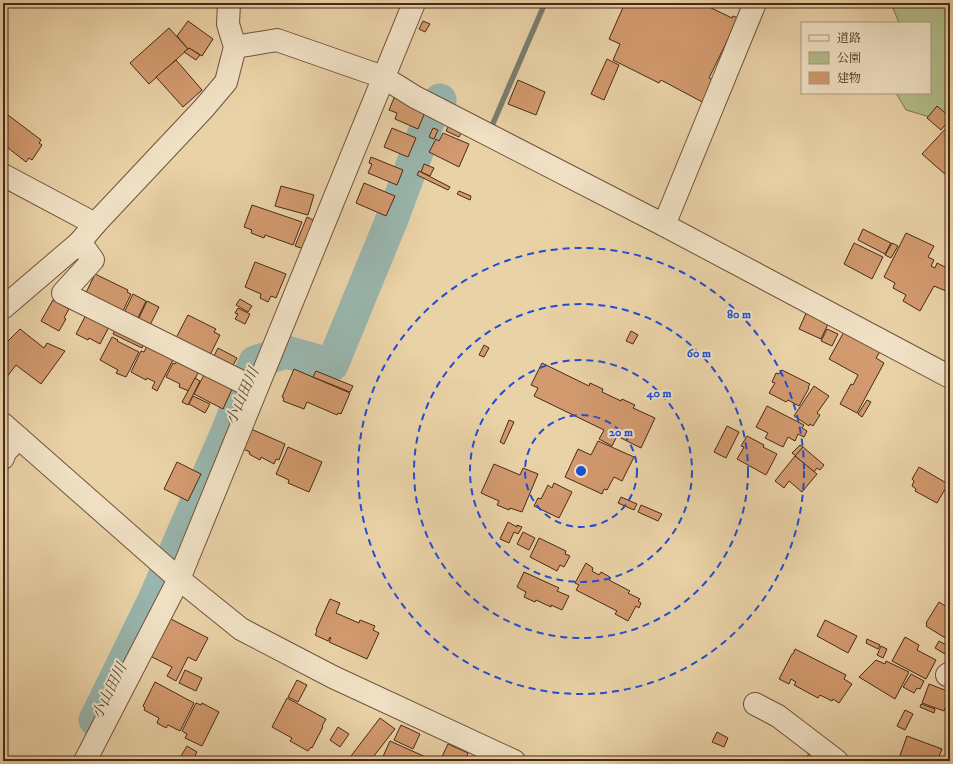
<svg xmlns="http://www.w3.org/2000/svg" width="953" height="764" viewBox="0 0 953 764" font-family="'IM FELL DW Pica','Noto Serif JP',serif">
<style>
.green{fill:#b2bd8a;stroke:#7d7351}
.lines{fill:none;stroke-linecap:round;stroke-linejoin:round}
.stream{stroke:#797e72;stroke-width:5.5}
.river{stroke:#99b6ae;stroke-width:33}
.building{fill:#d29a6e;stroke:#482918}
.minor-casing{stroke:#70533c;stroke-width:24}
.minor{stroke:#f1e2c6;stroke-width:22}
.ring{fill:none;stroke:#1d4ed8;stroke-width:2;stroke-dasharray:7 5}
.labels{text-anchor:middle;stroke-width:4;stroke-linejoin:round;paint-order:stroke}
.water-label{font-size:15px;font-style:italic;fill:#584536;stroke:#f1e2c6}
.centre{fill:#1d4ed8;stroke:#f1e2c6;stroke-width:2}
.ring-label{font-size:12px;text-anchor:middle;font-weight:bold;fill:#1d4ed8;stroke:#f1e2c6;stroke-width:4;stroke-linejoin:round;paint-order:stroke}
</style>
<rect width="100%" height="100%" fill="#ead2a7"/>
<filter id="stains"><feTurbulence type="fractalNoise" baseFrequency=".005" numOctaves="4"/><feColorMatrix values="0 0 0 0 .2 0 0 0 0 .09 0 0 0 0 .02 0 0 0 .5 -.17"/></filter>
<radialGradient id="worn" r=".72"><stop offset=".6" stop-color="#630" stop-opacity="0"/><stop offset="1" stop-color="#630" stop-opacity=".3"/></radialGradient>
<!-- green -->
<polygon class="green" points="891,3 950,3 950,123 906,110 896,93 930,93 930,23 899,23"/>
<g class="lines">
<!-- stream -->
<polyline class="stream" points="491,128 545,3"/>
<!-- river -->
<polyline class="river" points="95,720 153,602 227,432 255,362 286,352 332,365 392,219 430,117 440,100"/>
</g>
<!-- building -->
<g class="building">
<polygon points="625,3 701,3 732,18 733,16 741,19 731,33 709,78 717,83 706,104 661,80 659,83 613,60 620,44 609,39"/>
<polygon points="188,21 213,39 202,56 189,48 188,49 177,36"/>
<polygon points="423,21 430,24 425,32 419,29"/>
<polygon points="169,28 188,49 149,84 130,63"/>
<polygon points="189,48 200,55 196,60 184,52"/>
<polygon points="607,59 619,65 604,100 591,94"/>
<polygon points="176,60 202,90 183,107 156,77"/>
<polygon points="518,80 545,92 536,115 508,104"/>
<polygon points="394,98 426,110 418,129 395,119 397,113 389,110"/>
<polygon points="937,106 950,117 950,119 941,130 927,118"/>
<polygon points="8,115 41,140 39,143 42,145 32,160 29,158 26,162 3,144 3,124"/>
<polygon points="950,124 950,171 946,175 922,154"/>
<polygon points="449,125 462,131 459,137 446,131"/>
<polygon points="392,128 416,138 408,157 384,147"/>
<polygon points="433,128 438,130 434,139 429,137"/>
<polygon points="443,133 469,144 459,167 429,152 436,139 439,141"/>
<polygon points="371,157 403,170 397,185 368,173 372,164 369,163"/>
<polygon points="424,164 434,168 430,176 421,172"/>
<polygon points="419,171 450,187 448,190 417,175"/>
<polygon points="364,183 395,196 386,216 356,203"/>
<polygon points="281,186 314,195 308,215 275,206"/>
<polygon points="459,191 471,196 470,200 457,194"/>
<polygon points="252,205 302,222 293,245 265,235 264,238 251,233 252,230 244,227"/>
<polygon points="307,217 315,221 304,249 295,246"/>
<polygon points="863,229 891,243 885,254 858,240"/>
<polygon points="906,233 934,246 928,257 934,260 931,266 935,268 937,263 949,269 947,273 950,274 950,283 946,291 934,286 920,311 903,301 906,295 893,288 895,283 884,277"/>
<polygon points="854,243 883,257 872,279 844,264"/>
<polygon points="892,243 898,246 891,258 885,255"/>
<polygon points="255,262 286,274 276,298 271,296 268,302 260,298 261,294 245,287"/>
<polygon points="95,274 128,290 127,292 131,294 123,311 85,295"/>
<polygon points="133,294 146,301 136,322 123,315"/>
<polygon points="240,299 252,306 248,312 236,305"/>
<polygon points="53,300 69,309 64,318 66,319 59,331 41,321"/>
<polygon points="147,301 159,307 149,327 137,322"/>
<polygon points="238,308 250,314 245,324 235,319 238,314 235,313"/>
<polygon points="807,311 829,322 821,339 799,329"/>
<polygon points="87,313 110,325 100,344 89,338 88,340 76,334"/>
<polygon points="188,315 216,329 214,332 220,335 209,357 176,338"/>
<polygon points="117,326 145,340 142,348 113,334"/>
<polygon points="20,329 44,348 47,343 65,351 41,384 16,365 3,382 3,346"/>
<polygon points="827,329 838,334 832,346 821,341"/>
<polygon points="845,330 881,350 876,358 884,363 857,413 840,404 851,384 853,385 858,375 829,359"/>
<polygon points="631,331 638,335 633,344 626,341"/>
<polygon points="112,337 118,340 117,341 139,352 126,377 116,373 118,370 100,360"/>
<polygon points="484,345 489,348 484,357 479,355"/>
<polygon points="147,346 175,356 157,391 152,388 155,382 147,378 146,380 131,372 141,351 144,352"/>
<polygon points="218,348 237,358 230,371 212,360"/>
<polygon points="179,359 199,371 189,391 179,387 180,384 166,377 173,363 175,364"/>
<polygon points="542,363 589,386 590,383 603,389 602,392 621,401 622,399 635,405 633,408 655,418 641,448 617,436 612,446 599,439 604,430 534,396 538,388 531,385"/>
<polygon points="294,369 350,393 341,414 338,413 337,415 307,402 304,409 283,401 284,398 282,397"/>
<polygon points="782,370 810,384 808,387 809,388 799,406 788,400 786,402 769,393 775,383 772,382 776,373 779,374"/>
<polygon points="316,371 353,386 350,392 313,377"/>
<polygon points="205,373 233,387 223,409 194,394"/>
<polygon points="195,378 200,381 188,405 182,402"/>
<polygon points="814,386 829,396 817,413 820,415 813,426 810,424 809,426 794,416"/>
<polygon points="193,396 210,404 205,413 189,404"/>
<polygon points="867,400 871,402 862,417 858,414"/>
<polygon points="767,406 804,425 802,428 807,431 804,437 798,434 795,441 788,437 783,447 765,438 768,433 756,427"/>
<polygon points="509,420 514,422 504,444 500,442"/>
<polygon points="727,426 739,432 726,458 714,452"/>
<polygon points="251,429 285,444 279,460 276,459 274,464 261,457 260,460 249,454 250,452 243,449"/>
<polygon points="747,436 764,445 763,447 777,454 766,475 737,459 744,447 741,446"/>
<polygon points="598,441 634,457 622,481 614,477 607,490 604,489 602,494 565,477 578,449 591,455"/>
<polygon points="800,445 803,447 796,456 792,453"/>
<polygon points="288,447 322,462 309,492 288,483 289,480 276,474"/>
<polygon points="803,447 824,465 820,470 817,468 814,472 795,456"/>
<polygon points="795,456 817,474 802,492 789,481 784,488 775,481"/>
<polygon points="177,462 201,474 188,501 164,489"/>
<polygon points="494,464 520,475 523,468 538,474 522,512 510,508 509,510 497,505 499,501 481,493"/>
<polygon points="919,467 948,484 937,503 915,491 916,489 912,486 914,481 912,479"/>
<polygon points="554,483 572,492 559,518 534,506 538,498 541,499 548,485 552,488"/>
<polygon points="621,497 637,504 634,510 618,503"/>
<polygon points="641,505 662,514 658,521 638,512"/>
<polygon points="508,522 517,527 517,525 522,527 518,534 514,532 509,543 500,539"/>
<polygon points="523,532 535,538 529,550 517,544"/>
<polygon points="539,538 566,551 565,554 570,556 564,567 560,565 557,571 530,557"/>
<polygon points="586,563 593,568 592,571 599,575 601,572 610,577 609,580 630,591 628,593 640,599 638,601 641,603 639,608 636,606 628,621 615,614 617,611 576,590 579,585 575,583"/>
<polygon points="524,572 559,588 557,591 569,596 562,610 551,605 551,607 536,600 535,602 524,597 526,592 517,587"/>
<polygon points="330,599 340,603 336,613 359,623 360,620 375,626 373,630 379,633 367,659 329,642 331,638 330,637 328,641 315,635 317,631 316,630"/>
<polygon points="939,602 950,609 950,641 926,626 927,624 926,623"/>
<polygon points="169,618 208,638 196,661 188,657 176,681 167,676 172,667 150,656"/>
<polygon points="825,620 857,636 848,653 817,636"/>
<polygon points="905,637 919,645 917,650 936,660 926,679 892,661"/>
<polygon points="867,639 880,645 878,649 866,643"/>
<polygon points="939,641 950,647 950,657 935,648"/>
<polygon points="881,646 887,649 883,658 877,655"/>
<polygon points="795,649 846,675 844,679 852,684 839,703 833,699 832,701 820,695 818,698 794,685 796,682 791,679 789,684 779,679 792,654 793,654"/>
<polygon points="876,660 885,664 886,661 909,672 895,699 859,677"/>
<polygon points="185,670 202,678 196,691 179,683"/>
<polygon points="911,674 924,681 920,689 917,688 914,693 903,687"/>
<polygon points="297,680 307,685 298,702 288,697"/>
<polygon points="155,682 194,703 180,731 168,725 166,728 157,723 159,718 144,710 145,708 143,706"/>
<polygon points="929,684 950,692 950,710 945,708 944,711 922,703"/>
<polygon points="287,698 326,719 322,726 323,727 312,748 311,747 308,751 290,741 292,738 272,727"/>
<polygon points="196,703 201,705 202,703 219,712 202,746 185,738 187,734 182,731"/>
<polygon points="921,704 935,709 934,713 920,707"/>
<polygon points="905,710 913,714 905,730 897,726"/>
<polygon points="380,718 395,729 370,761 356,761 351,756"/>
<polygon points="401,725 420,734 413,749 394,740"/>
<polygon points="338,727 349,734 340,747 330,740"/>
<polygon points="717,732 728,738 724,747 712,742"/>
<polygon points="907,736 942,749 937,761 898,761"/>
<polygon points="390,741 428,758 427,761 381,761"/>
<polygon points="448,744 468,753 465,761 440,761"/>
<polygon points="187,746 197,752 192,761 178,761"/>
<polygon points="811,749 828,761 805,761"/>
</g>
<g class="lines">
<!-- minor casing -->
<g class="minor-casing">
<g id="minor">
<polyline points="235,47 277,40 383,77 415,97 664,225 950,377"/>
<polyline points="3,175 95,224"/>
<polyline points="664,225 755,3"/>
<polyline points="80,242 93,260 63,293 256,389"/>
<polyline points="3,308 80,242 95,224 204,108 226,82 235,47 228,24 229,3"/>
<polyline points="3,424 179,579 241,629 333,677 514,761"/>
<polyline points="3,458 5,452 19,438"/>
<polyline points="947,675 950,673"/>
<polyline points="755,704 778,716 837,761"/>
<polyline points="85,761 179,579 414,3"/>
</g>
</g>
<!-- minor -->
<use href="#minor" class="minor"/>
</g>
<!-- distance rings -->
<g class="ring">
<circle cx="581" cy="471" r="56"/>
<circle cx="581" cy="471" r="111"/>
<circle cx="581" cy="471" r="167"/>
<circle cx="581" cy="471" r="223"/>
</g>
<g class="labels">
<!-- water labels -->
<g class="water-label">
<text transform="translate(242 396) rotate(-66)" y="5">小山田川</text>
<text transform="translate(109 691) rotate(-64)" y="5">小山田川</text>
</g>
</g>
<circle cx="581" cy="471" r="6" class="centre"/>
<g class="ring-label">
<text x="739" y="318">80 m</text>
<text x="699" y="357">60 m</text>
<text x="659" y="397">40 m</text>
<text x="621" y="436">20 m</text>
</g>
<!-- margin -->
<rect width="953" height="764" fill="none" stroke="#ead2a7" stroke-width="16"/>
<rect x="4" y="4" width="945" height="756" fill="none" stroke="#482918" stroke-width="2"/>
<rect x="8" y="8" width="937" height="748" fill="none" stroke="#482918"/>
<!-- legend -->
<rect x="801" y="22" width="130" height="72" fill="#f1e2c6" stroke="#ad9880"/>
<rect x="809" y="35" width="20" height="6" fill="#f1e2c6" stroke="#ad9880"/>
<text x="837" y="42" font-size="12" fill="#482918">道路</text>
<rect x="809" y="52" width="20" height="12" fill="#b2bd8a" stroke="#ad9880"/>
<text x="837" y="62" font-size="12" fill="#482918">公園</text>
<rect x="809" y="72" width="20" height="12" fill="#d29a6e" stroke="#ad9880"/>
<text x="837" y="82" font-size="12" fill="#482918">建物</text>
<rect width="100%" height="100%" filter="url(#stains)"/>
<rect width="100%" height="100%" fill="url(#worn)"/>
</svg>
